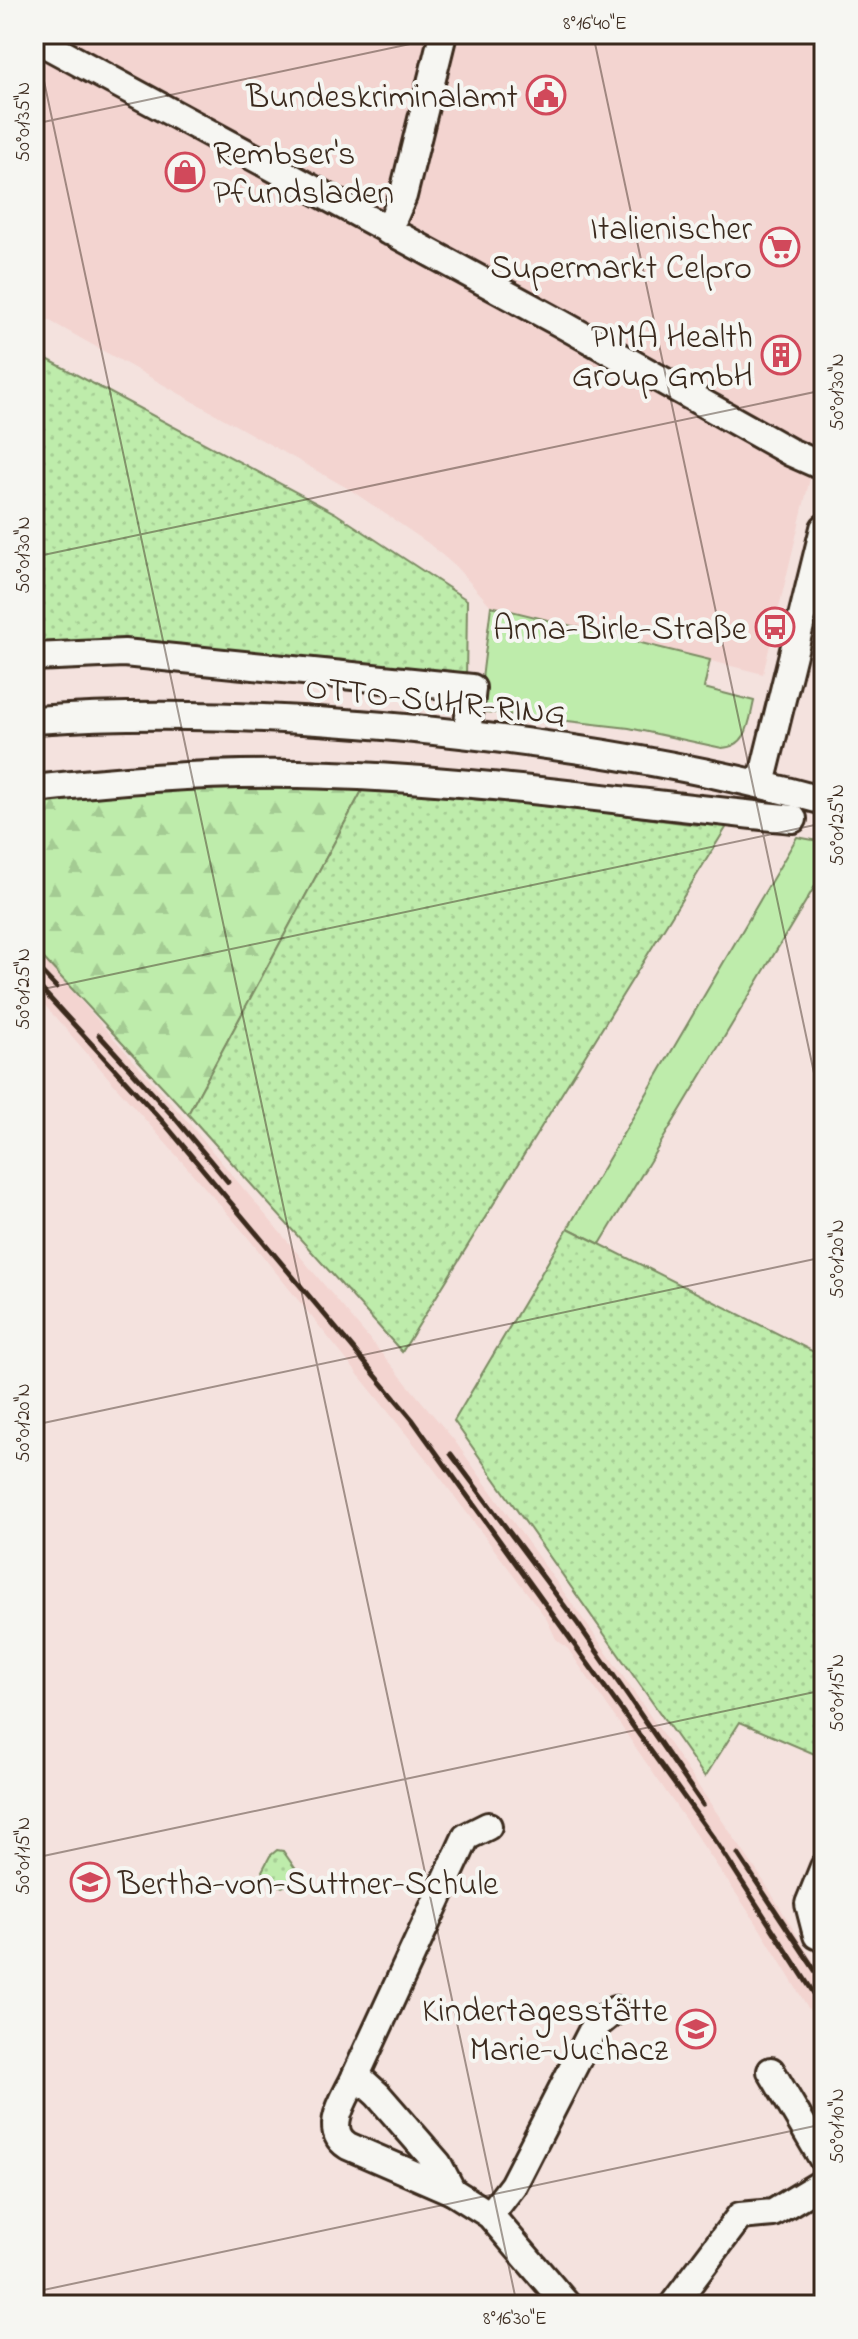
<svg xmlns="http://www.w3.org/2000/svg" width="858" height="2339" viewBox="0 0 858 2339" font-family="'Indie Flower',sans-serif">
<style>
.built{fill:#f3d4d0}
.grass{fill:#beecab;stroke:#7c8b64;stroke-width:2}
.forest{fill:url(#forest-firs);stroke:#7c8b64;stroke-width:2}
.park{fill:url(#park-dots);stroke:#7c8b64;stroke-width:2}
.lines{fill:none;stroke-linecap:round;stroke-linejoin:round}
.minor-casing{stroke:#3b2a1e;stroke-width:32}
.minor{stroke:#f6f6f2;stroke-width:26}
.rail{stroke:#3b2a1e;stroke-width:5}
.ticks{fill:none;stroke:#3b2a1e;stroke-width:2;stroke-opacity:0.45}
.labels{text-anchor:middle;stroke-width:8;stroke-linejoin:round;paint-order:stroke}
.poi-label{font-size:34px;fill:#3b2a1e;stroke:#f6f6f2;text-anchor:end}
.street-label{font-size:34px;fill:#3b2a1e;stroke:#f6f6f2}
.neatline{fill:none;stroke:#3b2a1e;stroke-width:3}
.ticks-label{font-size:20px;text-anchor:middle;fill:#3b2a1e}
</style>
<defs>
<pattern id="forest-firs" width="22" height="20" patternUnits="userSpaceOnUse" patternTransform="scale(2)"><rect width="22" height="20" fill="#beecab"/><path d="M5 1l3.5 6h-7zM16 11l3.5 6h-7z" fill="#a4cb93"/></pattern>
<pattern id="park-dots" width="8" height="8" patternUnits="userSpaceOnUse" patternTransform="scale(2)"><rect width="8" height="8" fill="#beecab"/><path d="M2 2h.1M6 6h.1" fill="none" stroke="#a4cb93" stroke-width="1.8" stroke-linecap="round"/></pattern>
</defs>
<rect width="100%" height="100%" fill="#f4e2de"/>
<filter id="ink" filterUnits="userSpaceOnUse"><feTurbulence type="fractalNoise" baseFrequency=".0125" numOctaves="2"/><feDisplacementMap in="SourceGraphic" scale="16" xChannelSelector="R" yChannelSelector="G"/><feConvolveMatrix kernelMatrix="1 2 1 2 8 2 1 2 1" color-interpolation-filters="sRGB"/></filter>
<g filter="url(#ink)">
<!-- built -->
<g class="built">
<polygon points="34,34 824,34 824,420 763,674 491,606 455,566 428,543 349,489 34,312"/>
<polygon points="34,948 186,1120 454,1440 596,1637 763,1880 824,1979 824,2034 757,1924 568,1649 556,1639 546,1618 427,1460 241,1229 34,993"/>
</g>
<!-- grass -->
<g class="grass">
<path d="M491,606L710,660L704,688L754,701C749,722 748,747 722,748L629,728L478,711Z"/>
<polygon points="797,837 824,842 824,871 600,1244 568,1228"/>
</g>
<!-- forest -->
<polygon class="forest" points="162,788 363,789 188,1114 34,948 34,805"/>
<!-- park -->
<g class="park">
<polygon points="34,352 335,513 467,600 466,682 293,656 138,645 34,646"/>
<polygon points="363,789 569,808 697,825 702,818 729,823 402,1352 188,1114"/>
<polygon points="568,1228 824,1357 824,1758 740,1722 705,1777 454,1421"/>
<polygon points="277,1850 283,1851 297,1871 291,1883 282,1887 265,1877 262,1871 270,1856"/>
</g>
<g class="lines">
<!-- minor casing -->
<g class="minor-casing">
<g id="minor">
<polyline points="34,38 560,323 790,452 824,467"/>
<polyline points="388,231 403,196 443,34"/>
<polyline points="34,657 124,653 472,688 467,734"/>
<path d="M34,720C158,711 282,717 405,728C546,742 687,763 824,801"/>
<polyline points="761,784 824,528"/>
<path d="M34,789C122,779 210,772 299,774C465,777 629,803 793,819"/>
<polyline points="488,1826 466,1837 356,2075 378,2095 438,2164 452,2191 490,2215 567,2305"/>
<polyline points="824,1867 809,1904 817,1935 824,1938"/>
<polyline points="771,2071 824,2161"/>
<path d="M356,2075C347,2096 321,2129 348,2146L452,2191"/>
<polyline points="490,2215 513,2185 594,2027 615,2010"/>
<polyline points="673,2305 740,2216 773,2213 824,2182"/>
</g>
</g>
<!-- minor -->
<use href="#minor" class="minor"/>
<!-- rail -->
<g class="rail">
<polyline points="34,964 56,987"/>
<polyline points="34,981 164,1123 412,1419 717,1843 824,2009"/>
<polyline points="99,1035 174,1117 228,1182"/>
<polyline points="451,1454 578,1624 703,1805"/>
<polyline points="738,1854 824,1984"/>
</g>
</g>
</g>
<!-- ticks -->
<path class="ticks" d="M34,34L517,2305M593,34L824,1120M34,124L457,34M34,557L824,390M34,991L824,823M34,1425L824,1257M34,1858L824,1690M34,2292L824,2124"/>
<!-- icons -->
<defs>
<g id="civic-ring" transform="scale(2)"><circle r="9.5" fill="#f6f6f2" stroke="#d1495b" stroke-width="1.5"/><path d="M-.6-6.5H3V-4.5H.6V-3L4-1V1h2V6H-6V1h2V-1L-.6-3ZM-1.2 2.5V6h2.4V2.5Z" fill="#d1495b"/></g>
<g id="shop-ring" transform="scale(2)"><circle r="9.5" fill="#f6f6f2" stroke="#d1495b" stroke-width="1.5"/><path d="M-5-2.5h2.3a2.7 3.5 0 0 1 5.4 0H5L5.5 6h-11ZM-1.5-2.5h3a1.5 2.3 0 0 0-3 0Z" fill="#d1495b"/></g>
<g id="supermarket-ring" transform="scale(2)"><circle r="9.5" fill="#f6f6f2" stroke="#d1495b" stroke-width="1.5"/><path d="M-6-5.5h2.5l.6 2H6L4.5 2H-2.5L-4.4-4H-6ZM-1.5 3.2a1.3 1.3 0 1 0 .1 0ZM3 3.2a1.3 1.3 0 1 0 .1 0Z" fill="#d1495b"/></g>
<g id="building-ring" transform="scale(2)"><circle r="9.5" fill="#f6f6f2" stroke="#d1495b" stroke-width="1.5"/><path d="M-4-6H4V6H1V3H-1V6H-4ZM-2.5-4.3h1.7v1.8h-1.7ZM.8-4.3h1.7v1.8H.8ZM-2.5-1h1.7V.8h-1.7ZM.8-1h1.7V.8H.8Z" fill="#d1495b"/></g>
<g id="bus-ring" transform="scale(2)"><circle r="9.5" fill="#f6f6f2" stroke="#d1495b" stroke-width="1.5"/><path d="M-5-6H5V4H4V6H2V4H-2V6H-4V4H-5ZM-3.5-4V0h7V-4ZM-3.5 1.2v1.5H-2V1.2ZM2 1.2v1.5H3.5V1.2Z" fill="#d1495b"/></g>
<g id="school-ring" transform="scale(2)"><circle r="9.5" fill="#f6f6f2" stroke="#d1495b" stroke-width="1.5"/><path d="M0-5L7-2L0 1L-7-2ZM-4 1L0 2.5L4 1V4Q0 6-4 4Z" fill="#d1495b"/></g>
</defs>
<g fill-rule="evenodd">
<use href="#civic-ring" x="546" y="95"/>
<use href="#shop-ring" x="185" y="172"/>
<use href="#supermarket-ring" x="780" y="247"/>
<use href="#building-ring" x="781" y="355"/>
<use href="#bus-ring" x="775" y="627"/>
<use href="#school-ring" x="90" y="1882"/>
<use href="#school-ring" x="696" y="2029"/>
</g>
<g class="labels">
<!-- poi labels -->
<g class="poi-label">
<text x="518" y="107">Bundeskriminalamt</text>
<text x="213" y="164" text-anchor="start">Rembser's<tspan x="213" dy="39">Pfundsladen</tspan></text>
<text x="752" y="239">Italienischer<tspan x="752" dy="39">Supermarkt Celpro</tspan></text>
<text x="753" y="347">PIMA Health<tspan x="753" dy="39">Group GmbH</tspan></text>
<text x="747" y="639">Anna-Birle-Straße</text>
<text x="118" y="1894" text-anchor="start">Bertha-von-Suttner-Schule</text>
<text x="668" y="2021">Kindertagesstätte<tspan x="668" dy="39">Marie-Juchacz</tspan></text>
</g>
<!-- street labels -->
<g class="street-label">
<text transform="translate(436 699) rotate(6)" y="12">OTTO-SUHR-RING</text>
</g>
</g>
<!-- margin -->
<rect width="858" height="2339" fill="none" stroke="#f6f6f2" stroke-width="88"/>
<rect x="44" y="44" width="770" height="2251" class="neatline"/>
<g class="ticks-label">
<text x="595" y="29">8°16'40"E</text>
<text transform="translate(22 122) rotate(-90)" y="7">50°01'35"N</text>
<text transform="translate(836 392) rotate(-90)" y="7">50°01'30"N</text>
<text transform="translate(22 555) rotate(-90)" y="7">50°01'30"N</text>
<text transform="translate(836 825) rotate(-90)" y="7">50°01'25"N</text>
<text transform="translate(22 989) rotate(-90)" y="7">50°01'25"N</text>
<text transform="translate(836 1259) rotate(-90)" y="7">50°01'20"N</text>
<text transform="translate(22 1423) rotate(-90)" y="7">50°01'20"N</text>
<text transform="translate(836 1693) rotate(-90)" y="7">50°01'15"N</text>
<text transform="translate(22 1856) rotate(-90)" y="7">50°01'15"N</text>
<text transform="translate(836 2126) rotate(-90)" y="7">50°01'10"N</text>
<text x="515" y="2324">8°16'30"E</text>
</g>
</svg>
